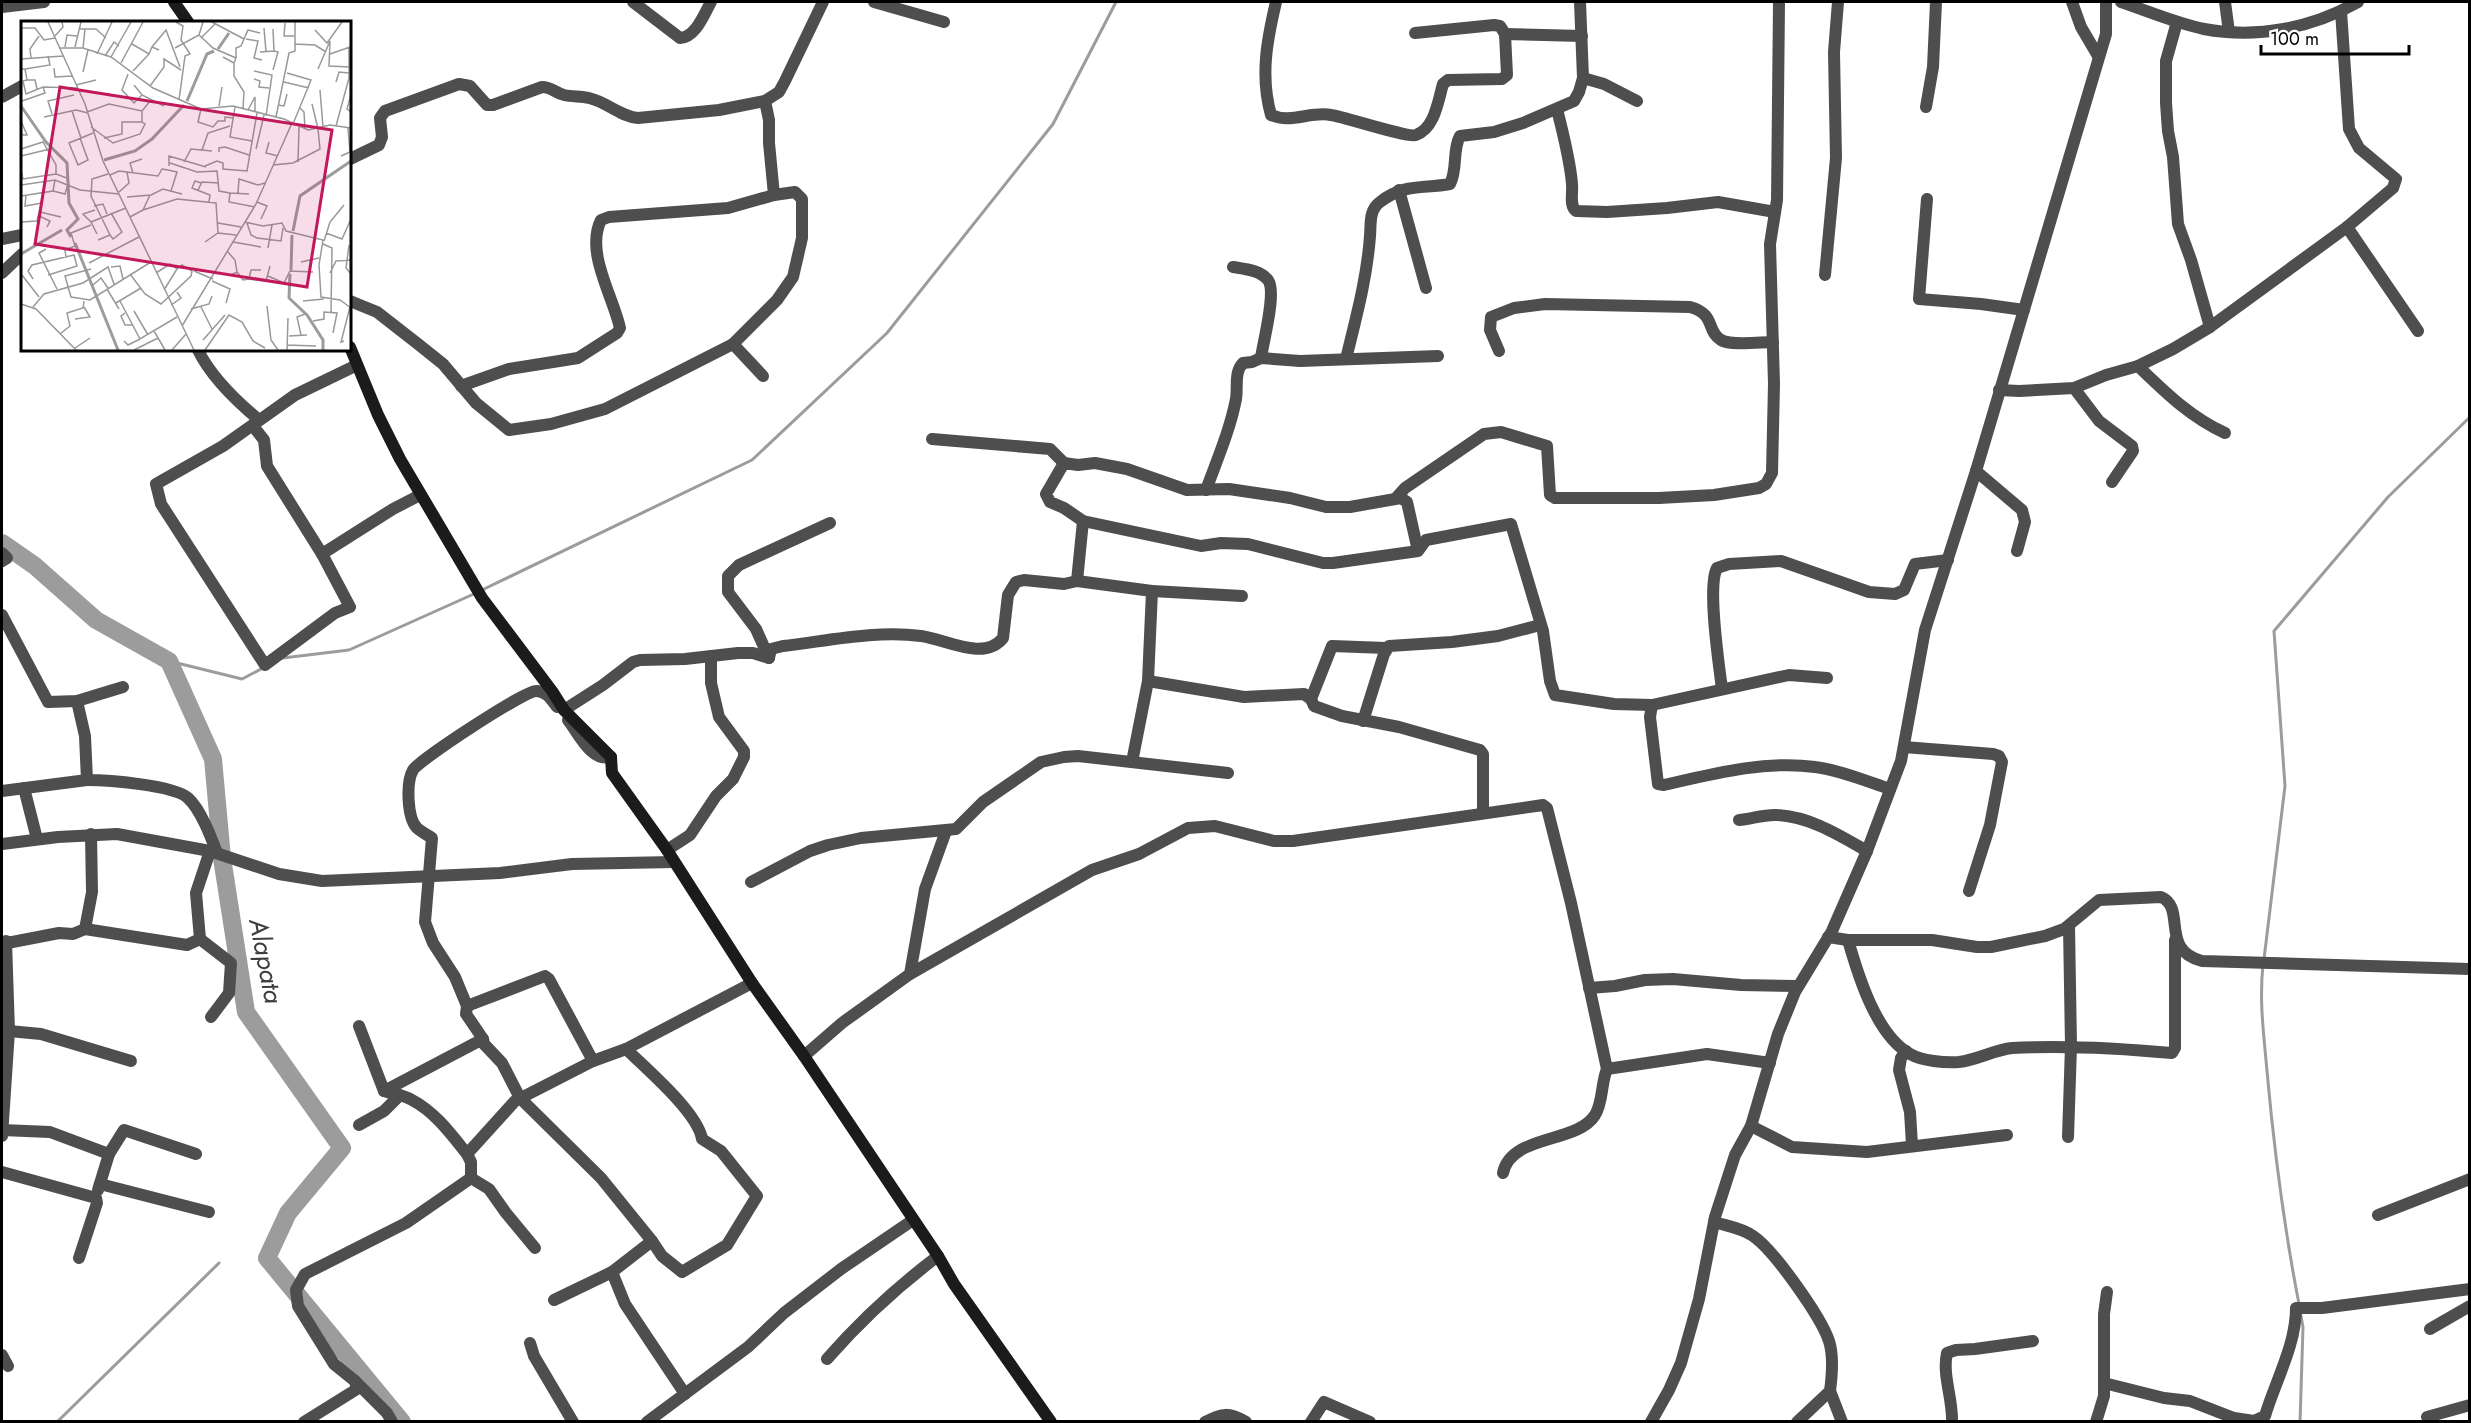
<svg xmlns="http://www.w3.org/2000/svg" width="2471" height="1423" viewBox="0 0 2471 1423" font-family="Jost,sans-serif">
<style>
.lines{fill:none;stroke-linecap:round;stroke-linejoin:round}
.stream{stroke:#9c9c9c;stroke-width:3}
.river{stroke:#9c9c9c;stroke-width:18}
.minor{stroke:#4e4e4e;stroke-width:12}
.secondary{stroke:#1b1b1b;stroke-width:12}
.labels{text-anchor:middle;stroke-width:4.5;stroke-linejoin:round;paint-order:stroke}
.water-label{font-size:26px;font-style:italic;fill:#3d3d3d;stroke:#fff}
.inset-river{fill:none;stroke:#9c9c9c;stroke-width:3}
.inset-road{fill:none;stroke:#999;stroke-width:1.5}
.view{fill:#c2185b;fill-opacity:0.15;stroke:#c2185b;stroke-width:3}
.inset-edge{fill:none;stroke:#000;stroke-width:3}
</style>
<rect width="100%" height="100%" fill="#fff"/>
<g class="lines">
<!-- stream -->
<g class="stream">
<polyline points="482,590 752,460 887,333 1053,124 1116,2"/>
<polyline points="283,658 349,650 476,593"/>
<polyline points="169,661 242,679 263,668"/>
<polyline points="2264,959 2285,786 2274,631 2388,497 2470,417"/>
<path d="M2263,965C2259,1001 2264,1036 2267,1071C2274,1149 2284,1227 2299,1304"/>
<polyline points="57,1422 219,1263"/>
<polyline points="2300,1422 2303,1327 2301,1316"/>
</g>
<!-- river -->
<polyline class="river" points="2,543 35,566 96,620 169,661 213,759 222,858 246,1012 342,1148 288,1213 267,1258 402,1422"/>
<!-- minor -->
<g class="minor">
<path d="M633,2L680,38C696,37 704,14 711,2"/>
<polyline points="874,2 944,22"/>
<path d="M1276,2C1267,40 1260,76 1271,115C1290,124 1311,111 1331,115C1345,117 1408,138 1416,135C1435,128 1438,101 1443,84L1448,80L1502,79L1507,75L1505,34L1582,36"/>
<polyline points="2072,2 2081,27 2098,56"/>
<path d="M2121,2C2148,11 2175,23 2204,29C2257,39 2312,28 2358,2"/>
<polyline points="2225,2 2229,32"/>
<polyline points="2,7 44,2"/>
<polyline points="2177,22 2166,61 2166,103 2168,131 2173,157 2178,224 2191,260 2210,327"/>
<polyline points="1415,33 1494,25 1500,26 1505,34"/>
<polyline points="1583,78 1604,84 1637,101"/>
<polyline points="2,97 22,86"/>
<polyline points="1926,107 1933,67 1936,2"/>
<path d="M1557,109C1563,134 1570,159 1572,184C1573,193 1569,205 1576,211L1607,212L1667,208L1718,202L1775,212"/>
<path d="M350,159L379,145L382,137L380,118L385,111L459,84L470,86L487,105H493L542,87C552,87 555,93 564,95C572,97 581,96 589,98C607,102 619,116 638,118L719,110L765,101L779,92L785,81L823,2"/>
<polyline points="1399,190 1426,288"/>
<polyline points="1927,199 1919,299 1981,304 2024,310"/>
<polyline points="2347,227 2418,331"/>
<polyline points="2,239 22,235"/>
<path d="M1233,267C1245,269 1260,270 1268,280C1277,292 1263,342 1261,358"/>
<polyline points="2,273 22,254"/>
<polyline points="1825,275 1836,158 1834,52 1838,2"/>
<polyline points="350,301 377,312 418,344 443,364 476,403 509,430 551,424 605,409 733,344 777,300 793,277 802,238 802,199 795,192 774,195"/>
<polyline points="733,344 763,376"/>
<path d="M198,350C211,377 235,400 259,420"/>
<path d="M1499,351L1490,330L1491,317L1514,308L1545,304L1690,307C1716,314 1706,331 1721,340C1731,346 1761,342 1773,342"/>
<path d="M1346,359C1356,318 1367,278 1370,236C1371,223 1369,210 1380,202C1405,183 1422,189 1450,184C1458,169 1452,150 1460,136L1494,132L1523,123L1574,101L1579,92L1583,78L1580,2"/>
<path d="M2138,366C2165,392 2190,417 2225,433"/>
<path d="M461,386L509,369L578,358L617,333L620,328C613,296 585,252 601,220L609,217L728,208L774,195L769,143V120L765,101"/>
<polyline points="2074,388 2099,421 2132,446 2133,451 2112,482"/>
<polyline points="1999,390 2019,391 2074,388 2106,375 2138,366 2173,349 2210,327 2347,227 2393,188 2396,179 2359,148 2349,129 2341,11"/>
<polyline points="253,426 264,440 267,466 322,554 350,607 335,613 265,665 161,504 156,484 223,446 295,395 357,365"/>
<polyline points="932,439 1050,449 1064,463"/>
<polyline points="1976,471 2022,510 2025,522 2017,551"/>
<path d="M1206,490C1217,460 1230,430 1236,399C1238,387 1234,372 1243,363L1252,362L1261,358L1300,361L1438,356"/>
<polyline points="1396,498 1405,488 1484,434 1501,432 1547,446 1550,495 1555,498 1659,498 1714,495 1759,488 1766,484 1772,473 1774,384 1770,244 1777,200 1779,2"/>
<polyline points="1418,551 1407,502 1401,498 1350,507 1326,507 1290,498 1229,489 1187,490 1127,469 1095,463 1078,465 1064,463 1046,494 1050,502 1064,508 1083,521 1201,546 1221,543 1248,544 1323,563 1333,563 1418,551 1426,540 1511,524 1543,631 1550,681 1555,695 1614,704 1652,705"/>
<polyline points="2,553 7,558 2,561"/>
<polyline points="322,554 393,509 420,495"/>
<polyline points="1077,581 1083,521"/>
<polyline points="1152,591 1242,596"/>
<polyline points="2,615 48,702 77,701 123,687"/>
<polyline points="1386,648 1332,646 1311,699 1314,706 1342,716 1399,727 1480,750 1483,754 1483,812"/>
<polyline points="769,658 756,629 728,592 728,576 739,565 830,523"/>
<path d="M1827,678L1789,675L1652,705L1650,717L1658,784L1664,785C1712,774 1766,760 1815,767C1840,770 1866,781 1890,789"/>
<polyline points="1148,681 1244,697 1304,694 1311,699"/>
<path d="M1722,689C1719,665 1707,586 1717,568L1729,564L1781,561L1869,592L1895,594L1904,590L1915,564L1948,560"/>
<path d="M77,701L85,736L87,780C107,780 174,785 188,798C201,810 211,837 217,853"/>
<path d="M557,707C551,699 546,691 536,691C524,691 419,760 413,770C406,782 407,818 417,828C421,832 428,835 432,838L425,922L433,943L455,977L467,1006L466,1014L483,1039L484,1044L502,1063L520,1098L601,1178L652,1241"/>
<path d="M564,710L603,685L633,662L640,660L685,659L738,653H753L769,658L771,649L783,646C827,641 876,630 921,636C945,639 984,662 1003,638L1008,595L1016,582L1024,580L1064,584L1077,581L1152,591L1148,681L1132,762"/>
<path d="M568,720C579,734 591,762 611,757"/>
<polyline points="1363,721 1384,654 1389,646 1452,642 1498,636 1540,625"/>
<polyline points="1904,747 1993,754 1999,756 2002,762 1990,825 1969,891"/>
<polyline points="24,788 37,839"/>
<polyline points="2,791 87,780"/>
<path d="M1739,820C1751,819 1765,814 1777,815C1811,817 1839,835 1867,851"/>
<polyline points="2,844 58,837 117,834 210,851 279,874 322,881 500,873 572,864 674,862"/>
<polyline points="667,850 690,835 716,796 733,779 744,757 744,751 719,717 711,683 711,656"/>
<polyline points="751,882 810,851 828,845 861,838 956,829 983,802 1041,762 1064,757 1078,756 1228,773"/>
<polyline points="85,929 187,945 200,939 196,893 210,851"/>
<path d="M1828,937L1848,940H1932L1977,947H1991L2045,936L2064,929L2099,900L2161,897C2187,908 2159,950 2202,961L2470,969"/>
<polyline points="200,939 231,963 229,993 211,1017"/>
<path d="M1848,940C1858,975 1876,1035 1910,1054C1922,1061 1945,1063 1959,1062C1977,1060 1994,1050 2012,1048C2066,1045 2118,1048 2172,1053L2175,1048V940"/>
<polyline points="2,944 59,933 73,934 85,929 92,892 91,834"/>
<polyline points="910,974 1092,870 1139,854 1188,828 1215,826 1274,841 1293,841 1543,805 1547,808 1571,903 1607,1069"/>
<polyline points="1589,988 1615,986 1645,980 1673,979 1741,985 1798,986"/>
<polyline points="467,1006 545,976 549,979 593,1061"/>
<polyline points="359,1026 384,1091"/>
<polyline points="9,1031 41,1034 131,1061"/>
<polyline points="1906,1051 1901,1058 1899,1070 1910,1112 1912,1145"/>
<polyline points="804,1056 842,1023 910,974 925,889 946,831"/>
<polyline points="359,1125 384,1111 400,1095"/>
<polyline points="1751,1126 1792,1147 1867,1152 2007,1135"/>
<polyline points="2,1130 50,1132 109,1154 124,1130 196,1154"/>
<polyline points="2,1136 9,1031 6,941"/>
<polyline points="2068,1137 2071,1046 2069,926"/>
<path d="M467,1154C451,1134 435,1112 412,1100C404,1095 393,1094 384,1091L483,1039"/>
<polyline points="2,1172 96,1198 97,1203 79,1258"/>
<path d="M1503,1173C1511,1134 1577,1144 1595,1115C1603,1103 1601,1083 1607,1069L1707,1054L1770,1063"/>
<polyline points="100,1184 209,1212"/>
<polyline points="98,1190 109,1154"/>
<polyline points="2378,1215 2470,1179"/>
<path d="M1714,1222C1727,1226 1742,1228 1753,1236C1774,1250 1821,1317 1829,1341C1834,1356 1832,1376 1830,1391L1797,1422"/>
<polyline points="535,1248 506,1213 489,1189 471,1178 471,1162 467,1154 515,1101 593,1061 626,1049 752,983"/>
<polyline points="612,1272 625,1304 685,1394"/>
<path d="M554,1300L612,1272L652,1241L662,1256L682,1272L727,1245L757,1196L721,1151L702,1139C698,1113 646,1068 626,1049"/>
<polyline points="2430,1329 2470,1306"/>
<polyline points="530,1343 534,1356 573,1422"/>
<polyline points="2,1355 8,1366"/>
<path d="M827,1359C861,1320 897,1287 938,1256"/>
<polyline points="355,1381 387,1413 392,1422"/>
<path d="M2104,1383L2164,1398L2190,1401L2234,1418L2254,1421L2265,1416C2275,1382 2296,1345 2296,1308H2322L2470,1289"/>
<polyline points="1830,1391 1842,1422"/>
<polyline points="2427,1417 2470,1405"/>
<polyline points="304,1422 357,1389 355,1381 334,1364 298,1306 296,1290 305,1274 406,1223 471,1178"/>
<polyline points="647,1422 748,1347 784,1313 841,1269 913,1220"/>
<path d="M1205,1422C1222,1413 1229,1412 1246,1422"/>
<polyline points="1311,1422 1324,1402 1370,1422"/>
<polyline points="1651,1422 1669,1390 1681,1363 1699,1299 1715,1217 1735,1155 1751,1126 1778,1034 1795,992 1832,931 1867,851 1901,761 1925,630 1976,471 2106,34 2106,2"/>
<path d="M1952,1422C1953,1399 1942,1375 1947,1353L1956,1350L1975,1349L2033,1341"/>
<polyline points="2096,1422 2104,1396 2104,1314 2107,1292"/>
</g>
<!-- secondary -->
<g class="secondary">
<polyline points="174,2 188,22"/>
<polyline points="350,347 378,415 400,459 482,598 552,691 564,710 611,757 612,773 667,850 752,983 804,1056 938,1256 954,1284 1051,1422"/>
</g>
</g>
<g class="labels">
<!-- water labels -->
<g class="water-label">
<text transform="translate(266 961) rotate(79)" y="9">Alapata</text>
</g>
</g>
<!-- overview -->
<g transform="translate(21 21)">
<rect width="330" height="330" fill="#fff"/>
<path class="inset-river" d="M197,28L208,12M166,80L186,33L193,30M0,85L25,121L46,142L48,182L57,198L46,209L50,216M83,139L114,130L131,118L163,84M272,210L279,175L330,140M54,222L97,329M0,233L41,209M270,249L271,214M269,253L268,277L286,294L302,319V329"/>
<path class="inset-road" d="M27,1L64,83L82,140L173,329M155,1L162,5L160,19L169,33L164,35L158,79M191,1L223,18M264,2L263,15H273M0,7H14L23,19L34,17M243,7L245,31M58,8H75L85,17M294,9L306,22L321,1M178,14L192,27L215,37L213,42M33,16L42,6L41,1M180,17L194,3M225,18L237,20L233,37L241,39M111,23L128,33L131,26M274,23L294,24L305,31M44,26L46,14L56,15M54,26L60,1M38,27H62L90,36L132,67L180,88L212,85L263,98L287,109L309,104L330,107M62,27L64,8M154,27L178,14L182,1M138,29L131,26L145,9L159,46M239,31L253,30L252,8M76,33L91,1M309,33L329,26M84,35L93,21L98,25M90,36L110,1M202,36L213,42V55L223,71L222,87M10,37L9,28L18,15M215,37V27L220,25L227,9L239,12M0,38L42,35M100,42L122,1M33,47L34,56L51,55M0,48H4L6,59H14L16,68M4,48L29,44L27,35M297,48L309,20L308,45L329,46M252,49L257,31L253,30M112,50L128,33M233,50L251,54L245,95M62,51L67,29M266,52L290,59L272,103M107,53L101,69L113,82L121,74M233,58L239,60L238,66L248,67M6,59L2,60L5,73L22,66L57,67M263,61L288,67M315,61L318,51L328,52M55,64L75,59M113,64L121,74L143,85M129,65L143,46V38L160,49M299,69L302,106M330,74L326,88L330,91M1,80L24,72L22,66M291,83L297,108M257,84L263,85L266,73M198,85L201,66M214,86L209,116L231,120M279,87L283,91L284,108M180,88L177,101L192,106L197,100H204V96L213,97M227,89L234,76V90M51,90L60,117M66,91L88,83L121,90L130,79M31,93L27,80L53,74M23,96L55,89L67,92M255,96L268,32L274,30V1M0,100L6,114H0M315,105L328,57V26M70,106L92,122L119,113L124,103L121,101M59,117L67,139L57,144L48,122L65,115L72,112M83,117L101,113V101H121V90M248,121L245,132L257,135M0,128L22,121L35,144V153L46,157L48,164M235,128L243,94M181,129L187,112L209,105M198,131V127L204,126L228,134M0,135L29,128M320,135L329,131L327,107M163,141L170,128L191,130M277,141L278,106M149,142L176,151L196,150L198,170L209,172M252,144L272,142L299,128L297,108M148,145V135L185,146M184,145L196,140L202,142V148L226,150L236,92M0,149L2,158L35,153M112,152L109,142L121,138M87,153L71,158L70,175L89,214M89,154L98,150L137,155L141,148L147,149L156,151L150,170M180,162L174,160L171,167L189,174L188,181M0,164L34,159L59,169L98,173M177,169L181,161L198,162M32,170L44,173L47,163M98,171L108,162L106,151M217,172L218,158L237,164L244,162M228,173L209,172L208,181L234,186M0,175L32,170L34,159M5,175L4,185L21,182M106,176L130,174L142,168L161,173M236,181L246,185L240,198M73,185L82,183L86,193M122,189L156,178L195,182L197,212M19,191L40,196M18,195L29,200L26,206M109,196L122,189L129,174M0,201L16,200L23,170M70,201L62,193L74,189M224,201L242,205L261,202L265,210L302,219L298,244L300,276L319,279L330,287M197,202L220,206M226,202L230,214L236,217L260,220L262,207M305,212L321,218L330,198M76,213L70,201L105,187M77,219L89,214L92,218L101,211L90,192M303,220L309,201L323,184M184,221L197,212L215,214M212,221L240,226M302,223L311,227L310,291M328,224L325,247L330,253M247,227L251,204M25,228L18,232L36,268M45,236L44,229L54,225L50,212L70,204M280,241L298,237M68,242L118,216M90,246L99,245L102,258M70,248L44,255L50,276L69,279L130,241M173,250L192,258M216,251L222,259L228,258L230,249H240M135,252L149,243L156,248L143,269M196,252L210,254L216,251L214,239L207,231M309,252L315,240L330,239M109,253L124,273L140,283L170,255L171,250L161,244L156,248M1,254L18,276M247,255L263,262L269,250L292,251M12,258L7,250L11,244L53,234L56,245L27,254M227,258L245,260L249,245M191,260L209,268L205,282M72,264L80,257L87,267M86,268L98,288M99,280L119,318L156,296M282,280L303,278M95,282L120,267M0,283L15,288L55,329M150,284L160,277L156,271M246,285L250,319L257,329M12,286L23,273L62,262L87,246L93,263M180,286L191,308M170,288L188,283L191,275M113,290L127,314M104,292L100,295L104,304H111M54,298L69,296L63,286M292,300L303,298V291L316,292L312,312M161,305L235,183L271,102M133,310L144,329M39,313L49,305L46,292L62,287L63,280M280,314L276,296L284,293M268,315L286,314M182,319L204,294M103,320L107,324L119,318M323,320L320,321L329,286M266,324L295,325M54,327L69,317M113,329L137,317M151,329L165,313M184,329L208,294L221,301L232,320L244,327M266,329L267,297"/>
<path class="view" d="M39,66L311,109L286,266L14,223Z"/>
<rect width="330" height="330" class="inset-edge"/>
</g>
<!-- border -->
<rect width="2471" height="1423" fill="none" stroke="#000000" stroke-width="6"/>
<!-- scale -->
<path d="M2261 45v9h148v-9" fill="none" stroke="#000000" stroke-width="3"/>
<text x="2270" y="45" font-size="18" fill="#000000" stroke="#ffffff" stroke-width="4.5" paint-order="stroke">100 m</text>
</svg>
